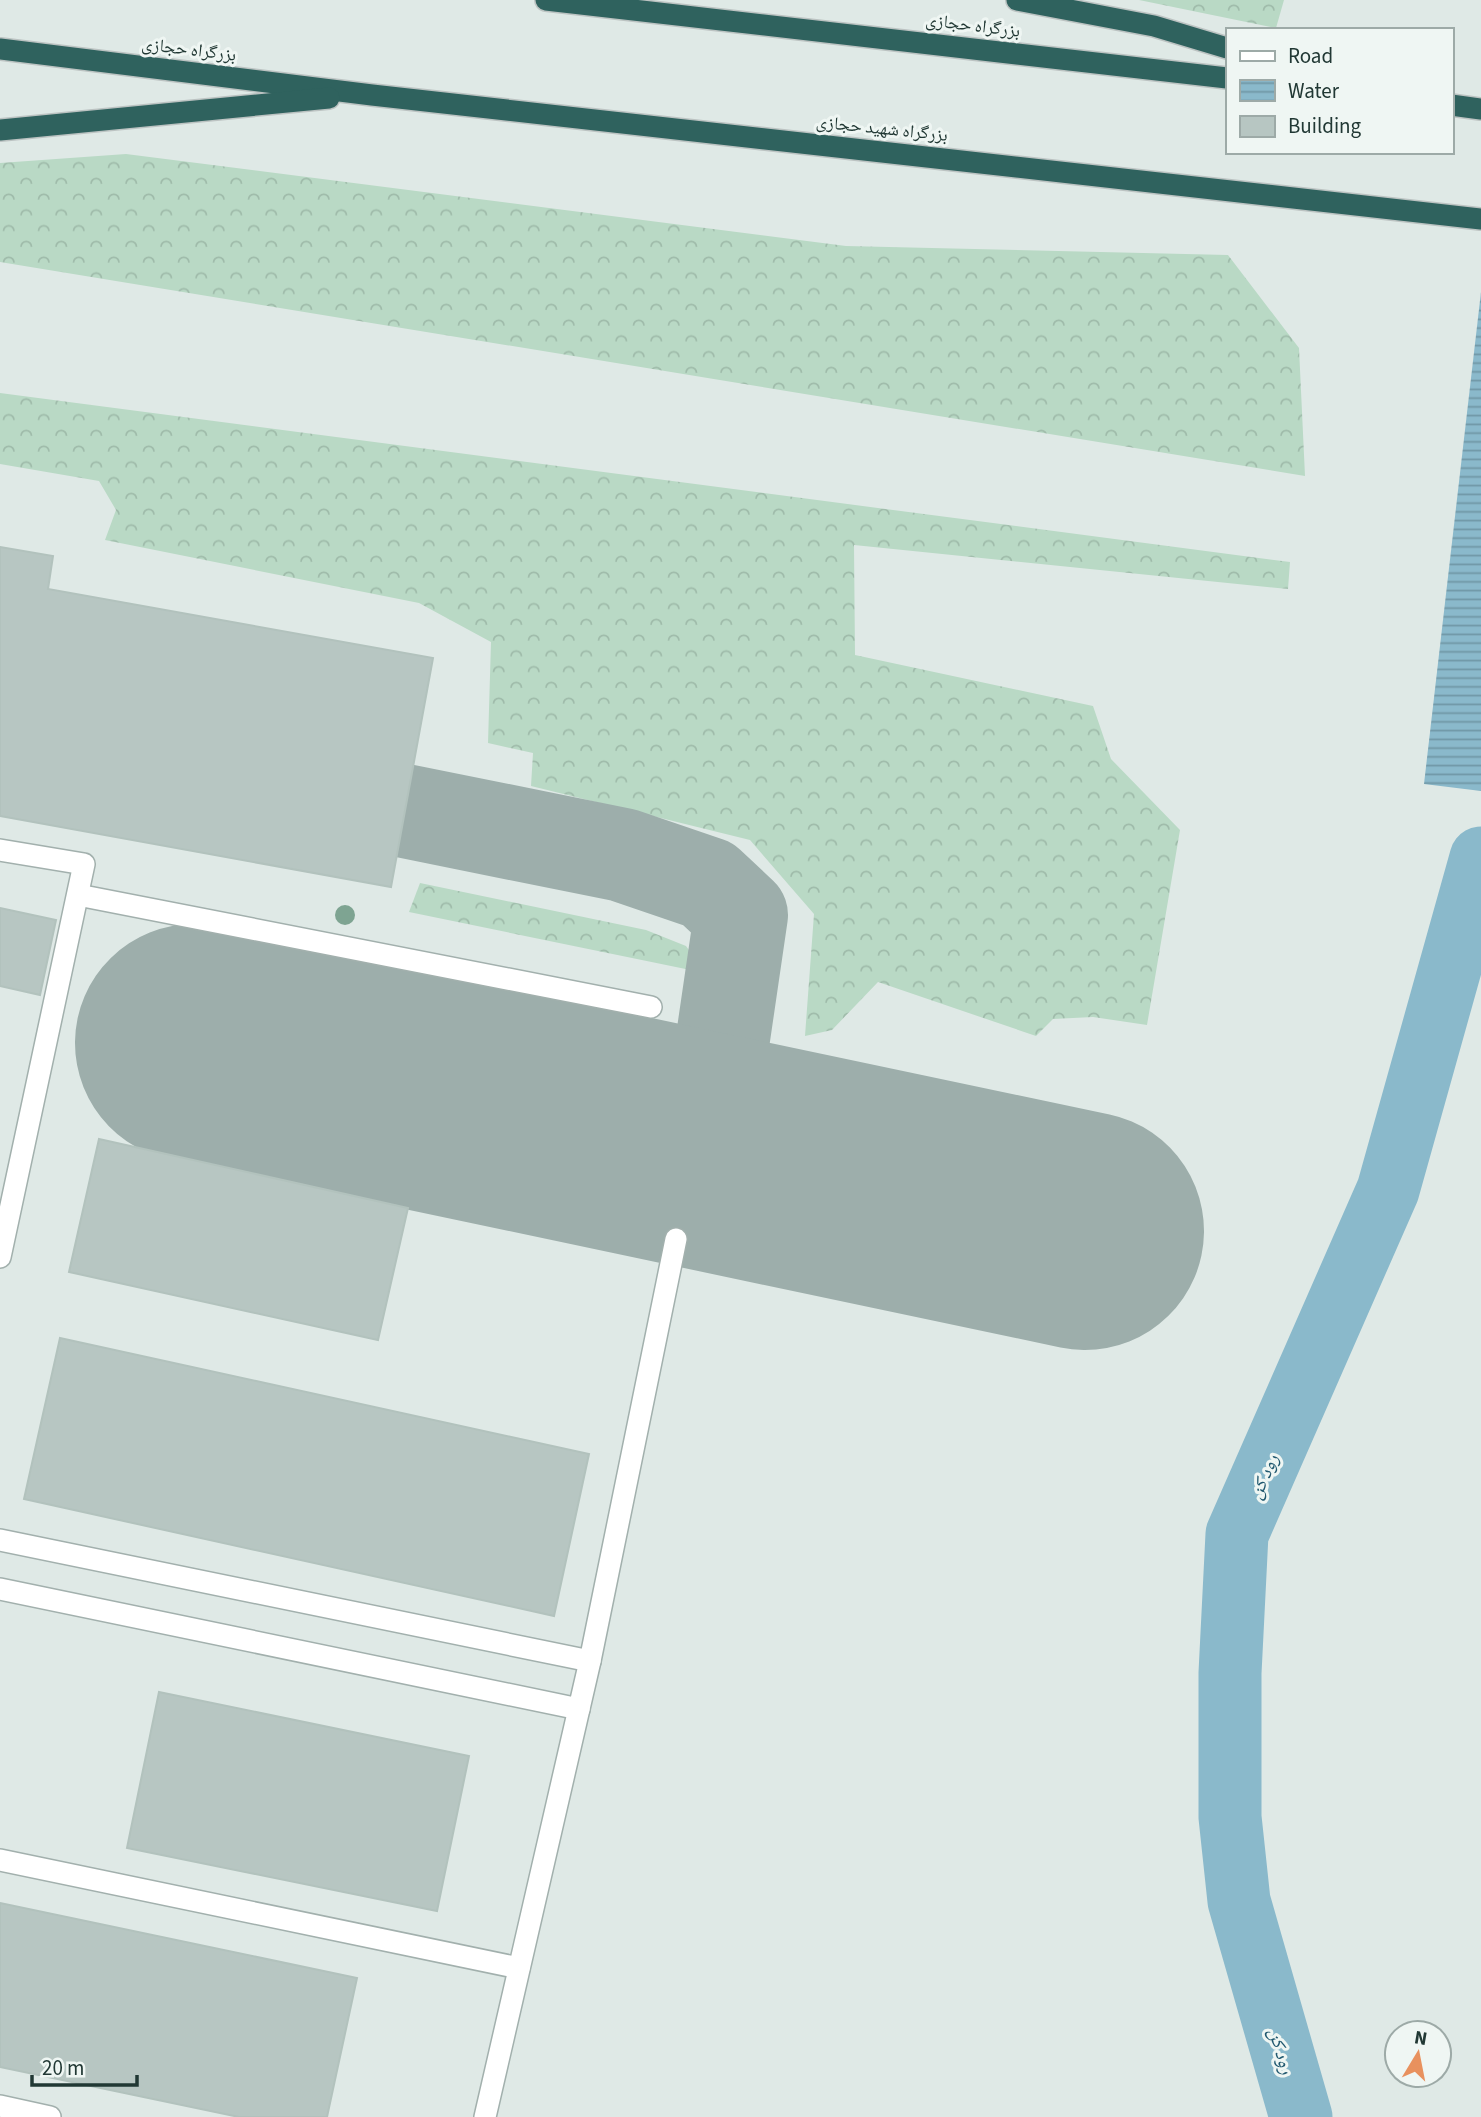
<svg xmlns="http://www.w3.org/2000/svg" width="1481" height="2117" viewBox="0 0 1481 2117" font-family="'Source Sans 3','Noto Naskh Arabic',sans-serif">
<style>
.forest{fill:url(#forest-crowns)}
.water{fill:url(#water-rules)}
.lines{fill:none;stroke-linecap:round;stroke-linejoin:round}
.river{stroke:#8ab9cb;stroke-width:63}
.taxiway{stroke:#9daeab;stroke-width:94}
.runway{stroke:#9daeab;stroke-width:238}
.building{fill:#b7c6c2;stroke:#b2c2bd;stroke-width:2}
.minor-casing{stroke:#a2b0ad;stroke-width:24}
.highway-casing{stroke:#bcc3c2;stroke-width:24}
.minor{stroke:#fff;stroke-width:21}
.highway{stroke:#2f625e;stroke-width:21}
.tree{fill:#7ea492}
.labels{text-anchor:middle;stroke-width:6;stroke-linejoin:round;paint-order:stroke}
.street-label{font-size:18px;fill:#213834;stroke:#eff6f3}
.water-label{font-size:19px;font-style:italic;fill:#20586f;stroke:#eff6f3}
</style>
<defs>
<pattern id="forest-crowns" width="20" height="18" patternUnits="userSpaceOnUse" patternTransform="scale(1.75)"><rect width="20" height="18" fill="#b9d9c5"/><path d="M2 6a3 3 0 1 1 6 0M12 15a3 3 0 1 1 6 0" fill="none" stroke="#9fbbaa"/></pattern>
<pattern id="water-rules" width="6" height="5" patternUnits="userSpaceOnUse" patternTransform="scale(1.75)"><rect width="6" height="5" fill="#8ab9cb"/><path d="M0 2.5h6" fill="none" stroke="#7097a6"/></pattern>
</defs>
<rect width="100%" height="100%" fill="#dfe9e6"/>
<!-- forest -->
<g class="forest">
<polygon points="1139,0 1284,0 1276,28"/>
<polygon points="126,154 846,246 1228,255 1299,348 1305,476 0,262 0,163"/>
<polygon points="0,393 1290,562 1288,589 854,545 855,655 1093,706 1111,759 1180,830 1147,1025 1093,1017 1053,1019 1036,1036 878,982 832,1030 805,1036 814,914 750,840 531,786 533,753 488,743 491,642 419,603 105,540 116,510 99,481 0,464"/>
<polygon points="420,883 646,930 686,946 705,973 409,912"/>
</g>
<!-- water -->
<polygon class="water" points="1481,292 1481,791 1424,784"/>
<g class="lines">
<!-- river -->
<polyline class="river" points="1301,2117 1239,1901 1230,1817 1230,1673 1237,1534 1388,1190 1481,858"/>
<!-- taxiway -->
<polyline class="taxiway" points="405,811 623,855 708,884 741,915 723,1038 696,1099 660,1123 611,1130"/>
<!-- runway -->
<polyline class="runway" points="194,1043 1085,1231"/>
</g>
<!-- building -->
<g class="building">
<polygon points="0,547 53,556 48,589 433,658 391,887 0,816"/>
<polygon points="0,908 56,920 40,995 0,986"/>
<polygon points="99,1139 408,1208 378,1340 69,1272"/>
<polygon points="60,1338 589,1454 554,1616 24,1499"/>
<polygon points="159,1692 469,1756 437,1911 127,1848"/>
<polygon points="0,1903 357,1978 327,2117 239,2117 0,2067"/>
</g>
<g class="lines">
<!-- minor casing -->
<g class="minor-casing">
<g id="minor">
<polyline points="0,850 84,864 0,1257"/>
<polyline points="78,895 651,1007"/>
<polyline points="0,1540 590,1661"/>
<polyline points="0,1589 579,1709"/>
<polyline points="0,1860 519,1968"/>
<polyline points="0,2106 50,2117"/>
<polyline points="485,2117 590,1661 676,1239"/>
</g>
</g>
<!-- highway casing -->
<g class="highway-casing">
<g id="highway">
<polyline points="546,0 1227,78"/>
<polyline points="1017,0 1154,26 1227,48"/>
<polyline points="0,49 372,95 1481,219"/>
<polyline points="1451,105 1481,109"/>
<polyline points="0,130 329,98"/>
</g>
</g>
<!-- minor -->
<use href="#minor" class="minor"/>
<!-- highway -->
<use href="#highway" class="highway"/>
</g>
<!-- trees -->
<circle class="tree" cx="345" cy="915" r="10"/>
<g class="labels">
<!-- street labels -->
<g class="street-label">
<text transform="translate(973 25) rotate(7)" y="6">بزرگراه حجازی</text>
<text transform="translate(189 49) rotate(7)" y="6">بزرگراه حجازی</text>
<text transform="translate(882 128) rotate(6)" y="6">بزرگراه شهید حجازی</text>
</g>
<!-- water labels -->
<g class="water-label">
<text transform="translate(1263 1476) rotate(-66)" y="7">رود کن</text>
<text transform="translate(1282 2051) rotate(74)" y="7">رود کن</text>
</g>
</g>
<!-- legend -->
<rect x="1226" y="28" width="228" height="126" fill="#eff6f3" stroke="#9daaa7" stroke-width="2"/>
<rect x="1240" y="51" width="35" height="10" fill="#ffffff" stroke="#9daaa7" stroke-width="2"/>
<text x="1288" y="63" font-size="21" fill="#213834">Road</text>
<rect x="1240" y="80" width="35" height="21" fill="url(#water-rules)" stroke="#9daaa7" stroke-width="2"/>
<text x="1288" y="98" font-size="21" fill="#213834">Water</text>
<rect x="1240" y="116" width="35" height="21" fill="#b7c6c2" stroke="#9daaa7" stroke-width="2"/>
<text x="1288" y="133" font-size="21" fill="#213834">Building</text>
<!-- north arrow -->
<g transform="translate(1418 2054) rotate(10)"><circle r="33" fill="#eff6f3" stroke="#9daaa7" stroke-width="2"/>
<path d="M0-5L12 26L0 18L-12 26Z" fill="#e8915e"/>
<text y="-10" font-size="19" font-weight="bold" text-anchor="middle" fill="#213834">N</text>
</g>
<!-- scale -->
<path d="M32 2075v10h105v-10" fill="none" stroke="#213834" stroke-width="3.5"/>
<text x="42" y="2075" font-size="21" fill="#213834" stroke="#eff6f3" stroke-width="5" paint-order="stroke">20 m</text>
</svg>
